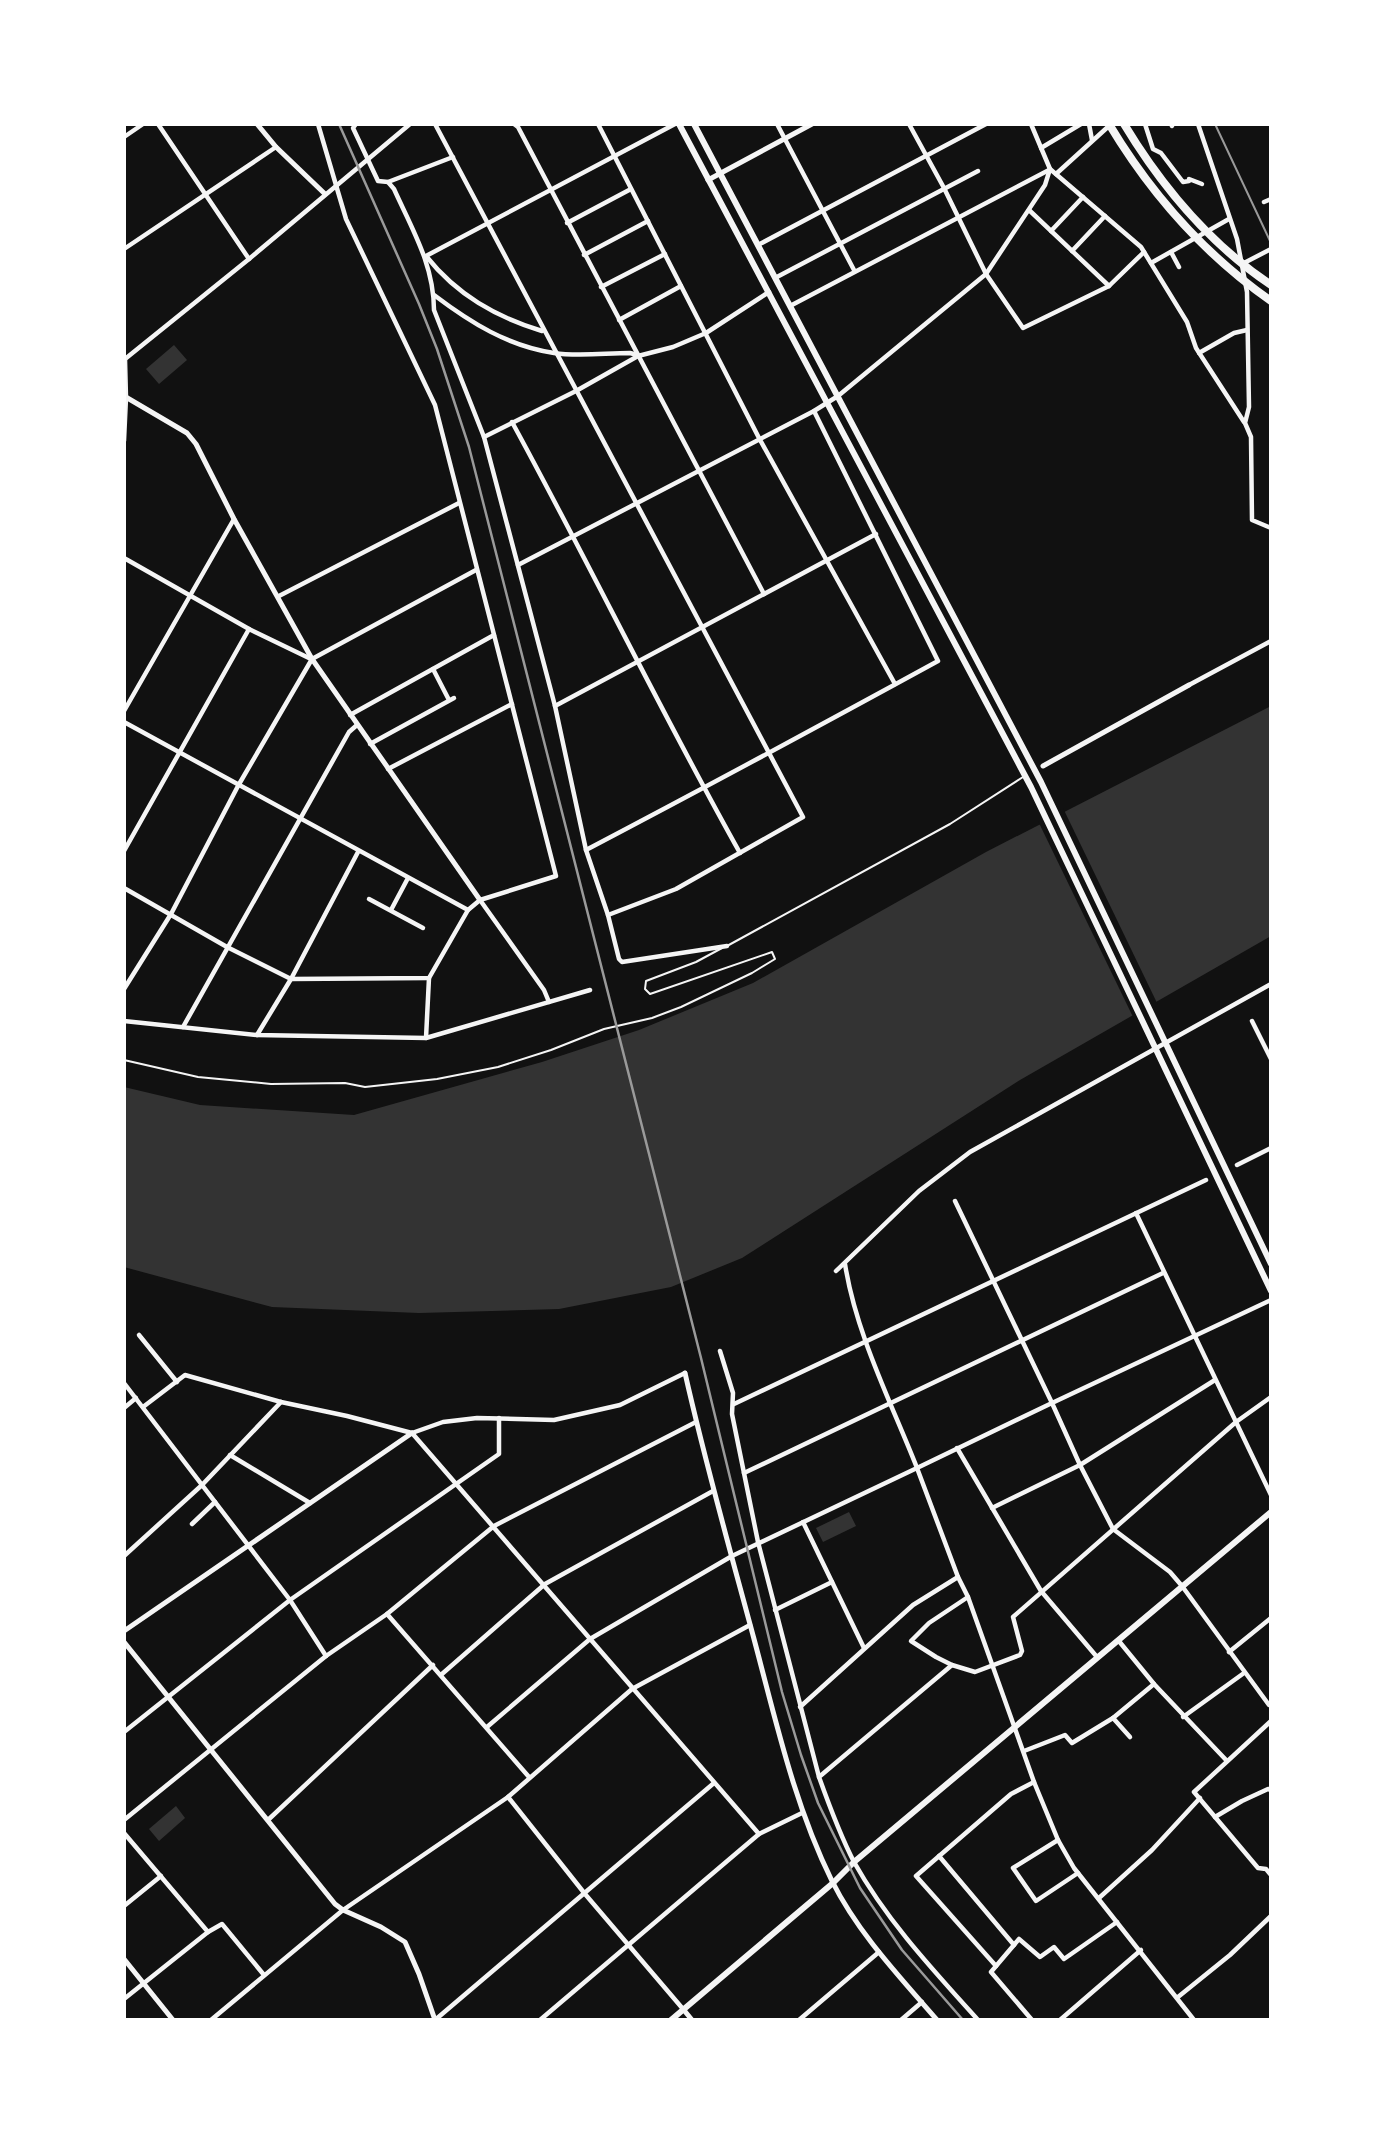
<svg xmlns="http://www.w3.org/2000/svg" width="1395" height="2144" viewBox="0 0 1395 2144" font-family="'Exo 2',sans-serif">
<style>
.water{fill:#333}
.pier{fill:#111}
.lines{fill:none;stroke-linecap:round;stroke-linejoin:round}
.service{stroke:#f5f5f5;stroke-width:2}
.minor{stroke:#f5f5f5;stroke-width:4.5}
.tertiary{stroke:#f5f5f5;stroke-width:5}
.primary{stroke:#f5f5f5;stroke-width:6}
.motorway{stroke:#f5f5f5;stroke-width:8}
.tram{stroke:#9a9a9a;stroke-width:2}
.rail{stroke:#9a9a9a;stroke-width:2.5}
</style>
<rect width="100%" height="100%" fill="#111"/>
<!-- water -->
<g class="water">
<polygon points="174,345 187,360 159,384 146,369"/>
<polygon points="1271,706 1271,936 1020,1080 742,1258 671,1287 559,1309 419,1313 272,1307 124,1267 124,1087 200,1105 354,1115 542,1062 639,1030 753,983 986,852"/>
<polygon points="849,1512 856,1526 823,1542 816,1528"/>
<polygon points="176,1806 185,1818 159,1841 149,1829"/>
</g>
<!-- pier -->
<polygon class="pier" points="1063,808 1158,1005 1134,1019 1038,821"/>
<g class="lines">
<!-- service -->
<g class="service">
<polyline points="727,946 950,824 1023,777"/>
<polyline points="124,1060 198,1077 271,1084 345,1083 365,1087 437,1079 498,1067 551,1050 604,1029 652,1018 681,1007 752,973 775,959 772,952 650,994 645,989 646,981 696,962 722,948"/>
</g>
<!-- minor -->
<g class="minor">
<polyline points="158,124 249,259"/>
<polyline points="356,124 353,128 378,181 388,182"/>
<polyline points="435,124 803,817 676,889 608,915"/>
<polyline points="514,124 518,127 764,594"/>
<polyline points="598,124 759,438 895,684"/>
<polyline points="777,124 854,270"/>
<polyline points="909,124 944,188 986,274 1023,328 1109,286 1144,252"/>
<polyline points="1031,124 1050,169 1141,247 1187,322 1196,348 1244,422"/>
<polyline points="1089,124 1092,140"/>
<polyline points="1145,124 1153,149 1161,153 1183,182 1189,181 1189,179 1202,184"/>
<polyline points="1171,124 1172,126"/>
<polyline points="1198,124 1237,239 1247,292 1249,407 1245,423 1251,437 1252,520 1271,528"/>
<polyline points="124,137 143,124"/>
<polyline points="1041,148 1081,124"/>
<path d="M453,157L388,182L394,189C412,229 434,265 434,310L484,437L555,706L586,850L608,915L619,959L622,962L727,946"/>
<polyline points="1056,174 1110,125"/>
<polyline points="1264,202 1271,199"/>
<polyline points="1029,210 1109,286"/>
<polyline points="567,223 631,189"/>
<polyline points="1051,231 1083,197"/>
<polyline points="758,245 986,124"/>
<polyline points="124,249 276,147"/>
<polyline points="1072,251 1105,216"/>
<polyline points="1171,252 1179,267"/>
<polyline points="584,255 648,221"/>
<polyline points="1151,263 1229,219"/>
<polyline points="1244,263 1271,249"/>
<polyline points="775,278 978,171"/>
<polyline points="601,287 665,254"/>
<path d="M434,295C471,323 508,346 554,353C578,357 606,353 630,353L637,355"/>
<polyline points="790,306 1049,170"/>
<polyline points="619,320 681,286"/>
<path d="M542,331C496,317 457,295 426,256L675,124"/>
<polyline points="1199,353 1234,333 1247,330"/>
<polyline points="125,359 249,259 410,124"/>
<path d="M512,422C590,565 661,712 740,853"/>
<polyline points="484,437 576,391 638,356 673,347 706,333 769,292"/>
<polyline points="124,441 126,398 125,359"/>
<polyline points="124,558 249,629 311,659"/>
<polyline points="518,565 814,411 838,396 986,274 1045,185 1050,169"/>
<polyline points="279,596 459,503"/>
<polyline points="433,669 449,700"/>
<polyline points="1189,685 1271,641"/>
<polyline points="555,706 876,534"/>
<polyline points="124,711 234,519"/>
<polyline points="350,715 494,635"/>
<polyline points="124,722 468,910"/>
<polyline points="370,744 454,698"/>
<polyline points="388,769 512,704"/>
<path d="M586,850C704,788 821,725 938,661L814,411"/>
<polyline points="124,851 249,629"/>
<polyline points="124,888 227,947 291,979 429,978 468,910 480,900 556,876 435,405 346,219 318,124"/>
<polyline points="369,899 423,928"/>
<polyline points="480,900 544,990 549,1002"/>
<polyline points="391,910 408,878"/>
<polyline points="124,989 171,914 238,786 312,659 476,570"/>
<polyline points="124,1021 257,1035 426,1038 590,990"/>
<polyline points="1252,1021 1271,1059"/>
<polyline points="183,1027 349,732 357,725"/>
<polyline points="257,1035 291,979 358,852"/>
<polyline points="426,1038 429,978"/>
<polyline points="1237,1165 1271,1148"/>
<polyline points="955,1201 1052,1403 917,1468 958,1577 968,1597 1034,1782 1058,1840 1074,1868 1194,2020"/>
<polyline points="1136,1213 1271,1495"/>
<polyline points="836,1271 919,1191 970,1152 1271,984"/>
<polyline points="139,1335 177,1382"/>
<polyline points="720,1351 733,1393 732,1414 758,1542 819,1777"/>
<polyline points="1215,1380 1080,1465 1113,1529 1170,1572 1182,1586 1269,1705 1271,1705"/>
<polyline points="124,1383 290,1600 326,1656"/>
<polyline points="734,1404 1206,1180"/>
<polyline points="143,1407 185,1375 281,1402 347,1416 412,1433 759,1834"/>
<polyline points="124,1408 136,1398"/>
<polyline points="412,1433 443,1422 477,1418 554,1420 620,1405 685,1373"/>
<polyline points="957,1448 1041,1591 1097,1657"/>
<polyline points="230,1455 310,1503"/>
<polyline points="744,1473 1163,1273"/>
<polyline points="992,1508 1080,1465 1052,1403 1271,1300"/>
<polyline points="803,1522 864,1648"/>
<polyline points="192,1524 215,1502"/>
<polyline points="124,1556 202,1485 281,1402"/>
<polyline points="775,1610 832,1582"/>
<polyline points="387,1614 529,1777"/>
<polyline points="1118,1640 1154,1684 1227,1761"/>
<polyline points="1229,1652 1271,1618"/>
<polyline points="952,1665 936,1657 911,1641 929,1623 968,1597"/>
<polyline points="442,1674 545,1584 713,1491"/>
<polyline points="800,1707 913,1605 958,1577"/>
<polyline points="1183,1717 1244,1673"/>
<polyline points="1113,1718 1130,1737"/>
<polyline points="1271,1721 1194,1792 1258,1868 1266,1869 1271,1875"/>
<path d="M487,1727L590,1639L732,1556L917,1468C891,1402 856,1334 845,1264"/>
<polyline points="124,1732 290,1600 499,1454 499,1418"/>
<polyline points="1024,1751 1065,1735 1072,1743 1113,1718 1154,1684"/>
<polyline points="508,1797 585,1894 683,2009"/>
<polyline points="1215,1817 1242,1801 1268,1789 1271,1790"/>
<polyline points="124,1820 326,1656 387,1614 494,1526 696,1422"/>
<polyline points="268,1820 433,1665"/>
<polyline points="124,1833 208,1932"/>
<polyline points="1058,1840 1013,1868 1036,1901 1078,1873"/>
<polyline points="939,1856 1014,1945"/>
<polyline points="1099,1898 1152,1850 1200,1798"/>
<polyline points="124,1906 161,1876"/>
<polyline points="996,1966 916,1876 1011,1794 1034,1782"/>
<polyline points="1178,1997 1230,1955 1271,1916"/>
<polyline points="124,1999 208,1932 222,1924 264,1975"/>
<polyline points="211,2020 343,1910 508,1797 632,1689 750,1625"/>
<polyline points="435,2020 714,1783"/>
<polyline points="540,2020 759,1834 802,1813"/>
<polyline points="799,2020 879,1952"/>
<polyline points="901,2020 922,2002"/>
<path d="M978,2020C933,1970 887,1921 854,1862C840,1835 829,1805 819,1777L952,1665L975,1672L1020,1655L1022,1651L1013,1617L1236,1422L1271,1397"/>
<polyline points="1032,2020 991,1972 1019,1939 1040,1957 1054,1947 1064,1959 1117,1922"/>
<polyline points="1060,2020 1141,1950"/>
</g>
<!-- tertiary -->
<g class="tertiary">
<polyline points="257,124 276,147 325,194"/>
<polyline points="708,180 812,124"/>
<polyline points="124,396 187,433 196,444 234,519 312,659 480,900"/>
<polyline points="1043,766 1189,685"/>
<path d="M685,1373C705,1462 730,1550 754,1639C776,1721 794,1804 832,1881C858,1933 899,1976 937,2020"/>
<polyline points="124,1631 412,1433"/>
<polyline points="124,1642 335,1904 343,1910 381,1927 405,1942 419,1974 435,2020"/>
<polyline points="124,1959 173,2020"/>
<polyline points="683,2009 692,2020"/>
</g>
<!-- primary -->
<g class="primary">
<polyline points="679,124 1031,787 1271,1291"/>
<polyline points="694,124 1041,782 1271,1264"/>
<polyline points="671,2020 833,1883 854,1862 1271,1512"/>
</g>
<!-- motorway -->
<g class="motorway">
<path d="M1109,124C1151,194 1204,254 1271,301"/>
<path d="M1124,124C1162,187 1210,244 1271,285"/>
</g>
<!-- tram -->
<polyline class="tram" points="1215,124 1271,243"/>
<!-- rail -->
<polyline class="rail" points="339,124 419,304 437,349 469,447 701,1358 782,1692 801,1755 818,1803 860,1888 902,1950 963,2020"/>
</g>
<!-- border -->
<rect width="1395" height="2144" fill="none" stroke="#ffffff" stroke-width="252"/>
</svg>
